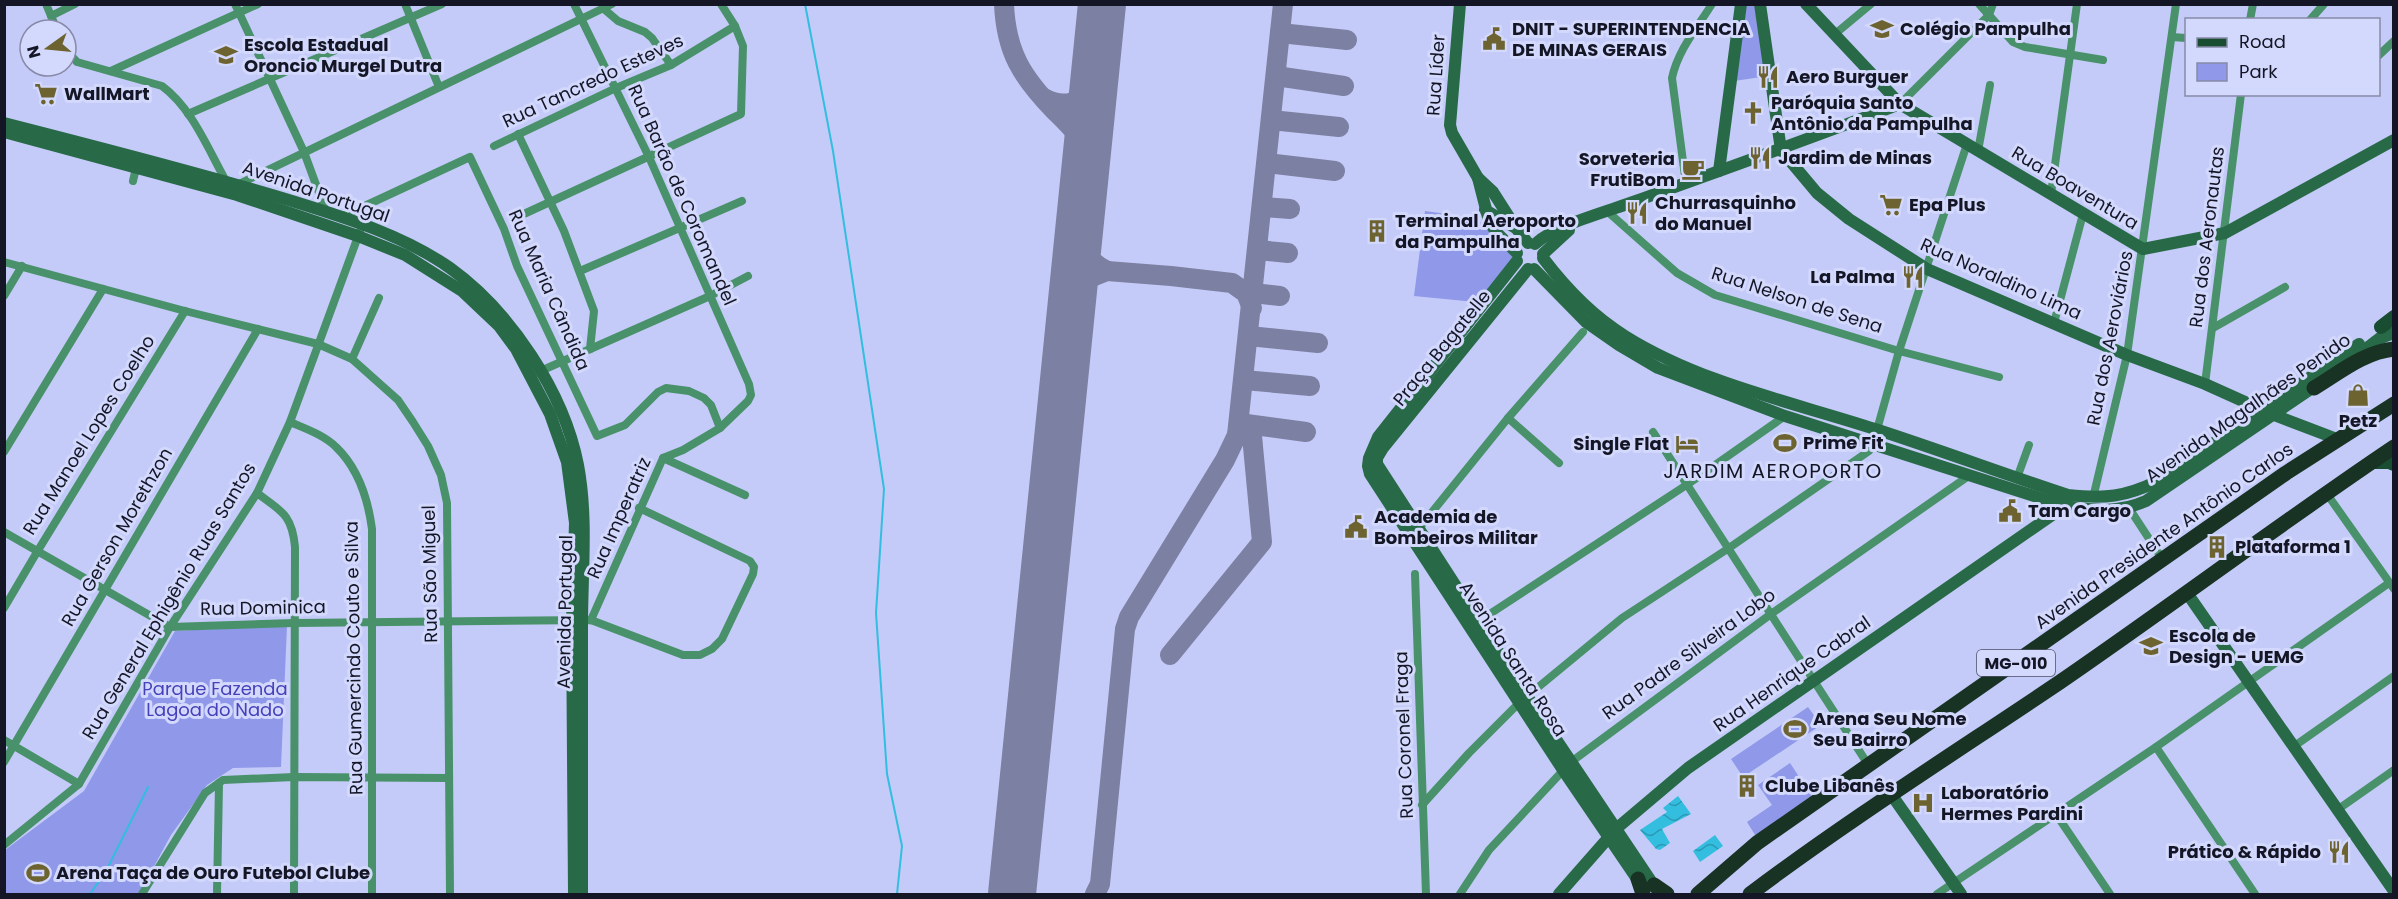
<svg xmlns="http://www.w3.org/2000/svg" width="2398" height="899" viewBox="0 0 2398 899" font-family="Poppins,sans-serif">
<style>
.park{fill:#8f98e9}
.water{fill:url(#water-waves)}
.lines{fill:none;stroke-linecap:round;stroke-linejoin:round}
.stream{stroke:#33bedf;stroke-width:2}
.taxiway{stroke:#7c80a2;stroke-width:20}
.runway{stroke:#7c80a2;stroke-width:48}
.street{stroke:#49916a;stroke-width:8}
.secondary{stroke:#286a48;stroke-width:12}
.primary{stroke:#184d32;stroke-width:14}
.highway{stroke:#183224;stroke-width:15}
.labels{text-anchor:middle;stroke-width:6;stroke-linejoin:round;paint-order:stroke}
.shield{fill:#d3d8fd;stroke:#4d5066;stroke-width:1.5}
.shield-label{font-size:16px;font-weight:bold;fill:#141626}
.poi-label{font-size:18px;font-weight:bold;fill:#141626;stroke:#d3d8fd;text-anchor:start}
.street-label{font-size:18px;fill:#141626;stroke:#d3d8fd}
.park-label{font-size:18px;fill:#4641b9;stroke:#d3d8fd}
.neighbourhood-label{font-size:20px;letter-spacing:1.5px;fill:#141626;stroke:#d3d8fd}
</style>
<defs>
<pattern id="water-waves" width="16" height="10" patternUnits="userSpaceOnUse" patternTransform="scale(1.5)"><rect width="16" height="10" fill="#33bedf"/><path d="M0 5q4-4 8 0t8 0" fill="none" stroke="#2a99b5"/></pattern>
</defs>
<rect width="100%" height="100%" fill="#c4cbf8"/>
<!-- park -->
<g class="park">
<polygon points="1744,5 1758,5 1768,76 1734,81"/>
<polygon points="1425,211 1477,218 1512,256 1513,268 1486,303 1414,296"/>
<polygon points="287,625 281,767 233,768 207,785 171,835 139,894 5,894 5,850 84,791 175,631"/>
<polygon points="1808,707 1821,725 1743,777 1731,759"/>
<polygon points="1790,763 1813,798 1757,838 1747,822 1772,805 1758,785"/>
</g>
<!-- water -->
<g class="water">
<polygon points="1678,796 1691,814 1662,829 1670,843 1660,850 1656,849 1640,830 1667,812 1663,808"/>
<polygon points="1715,835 1723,846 1700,862 1693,851"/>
</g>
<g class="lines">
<!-- stream -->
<g class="stream">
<polyline points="805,4 833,151 884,489 876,613 887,774 902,846 897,894"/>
<polyline points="90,894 106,871 148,787"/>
</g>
<!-- taxiway -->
<g class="taxiway">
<path d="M1004,4C1006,52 1022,77 1054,110C1068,124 1081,135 1087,154"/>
<polyline points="1280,33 1347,40"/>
<polyline points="1276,76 1344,86"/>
<path d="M1044,98C1066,110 1084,102 1094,80"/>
<polyline points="1271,120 1339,127"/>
<polyline points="1267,163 1335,171"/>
<polyline points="1262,207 1290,209"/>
<path d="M1078,239C1085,254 1091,263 1107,271"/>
<polyline points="1258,250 1288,253"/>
<polyline points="1073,293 1087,279 1107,271 1171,276 1232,283 1246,293 1252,308"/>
<polyline points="1253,293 1280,296"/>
<polyline points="1249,336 1318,343"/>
<polyline points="1244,380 1310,386"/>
<polyline points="1239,423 1306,432"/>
<polyline points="1170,655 1262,542 1252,436 1237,435"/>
<polyline points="1014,867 1016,880 1025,894"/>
<polyline points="1095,894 1100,884 1125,629 1129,617 1225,460 1237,435 1283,4"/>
</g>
<!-- runway -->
<polyline class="runway" points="1012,894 1102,4"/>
<!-- street -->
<g class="street">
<polyline points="46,4 57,30"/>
<polyline points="235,4 304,152 326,212"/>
<polyline points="405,4 439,87"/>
<polyline points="574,4 649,157 749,384 751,395 748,401 720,428 683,450 663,458 591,620"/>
<polyline points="1979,4 2013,42 2025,47 2103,60"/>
<polyline points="604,9 618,21 645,32 652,38 671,65"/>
<polyline points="51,16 75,4"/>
<polyline points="2250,20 2253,4"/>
<polyline points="2310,20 2324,4"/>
<polyline points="1835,34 1871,4"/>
<polyline points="2172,37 2186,38"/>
<path d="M66,50L77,62L162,86C192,108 208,149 226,181"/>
<polyline points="2378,56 2394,41"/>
<polyline points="111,71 258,4"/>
<polyline points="1900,104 1989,15 1993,4"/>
<polyline points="188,114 442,4"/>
<polyline points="518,134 564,231 594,311 590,349"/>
<polyline points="494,146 616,88 671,65 735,26"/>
<polyline points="1978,151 1990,85"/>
<polyline points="133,181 136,168"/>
<polyline points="239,184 612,4"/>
<path d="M1686,184L1672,78C1678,50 1697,28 1712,4"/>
<polyline points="2051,194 2077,4"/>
<polyline points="1608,212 1677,273 1715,295 1899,351 1999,377"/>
<polyline points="526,213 741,114 743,46 735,26 721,4"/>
<polyline points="341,217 470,157 504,229 517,266 597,436 625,425 658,392 666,388 689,391 704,398 711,405 720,428"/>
<polyline points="4,262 185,311 318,344 352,359 398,400 413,422 428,446 441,475 447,503 450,894"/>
<polyline points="580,271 742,201"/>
<polyline points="4,296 22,266"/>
<polyline points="2054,323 2083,214"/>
<polyline points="2213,328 2285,287"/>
<polyline points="352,359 379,298"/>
<polyline points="536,373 710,296 748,276"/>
<polyline points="2205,384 2241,94"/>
<polyline points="1508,418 1559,463"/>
<path d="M290,422C306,429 324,435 336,447C359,469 368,499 372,529V894"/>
<polyline points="1653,432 1869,766"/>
<polyline points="4,452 103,289"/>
<polyline points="663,458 745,495"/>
<polyline points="2017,478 2029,445"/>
<path d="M257,493C281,511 292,514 295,547L294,894"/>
<polyline points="2327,494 2394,589"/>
<polyline points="2093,498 2127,355 2176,4"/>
<polyline points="2129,508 2163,560"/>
<polyline points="4,532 170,627 294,623 591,620 683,655 700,655 712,649 722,639 753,574 754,567 750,561 639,508"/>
<polyline points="1416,532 1508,418 1583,332"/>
<polyline points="1415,574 1426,894"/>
<polyline points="4,608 37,552 185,311"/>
<polyline points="1479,621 1688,484 1785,416"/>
<polyline points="4,740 79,784"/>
<polyline points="2156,747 2255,894"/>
<polyline points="2293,747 2394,676"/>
<polyline points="4,762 258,329"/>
<polyline points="1422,805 1469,753 1519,703 1622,618 1729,548 1869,451 1873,444 1899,351 1967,144"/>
<polyline points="2337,810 2394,770"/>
<polyline points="2056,814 2110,894"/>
<polyline points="4,845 79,784 170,627 257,493 290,422 360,231"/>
<polyline points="142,894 205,793 223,780 294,777 448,778"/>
<polyline points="217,894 219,783"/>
<polyline points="1460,894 1489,850 1571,762 1771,614 1970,475"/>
<polyline points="1937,894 2156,747 2389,583"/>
</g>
<!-- secondary -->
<g class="secondary">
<polyline points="1460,4 1450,125 1452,133 1478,178 1489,221 1496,232 1517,253"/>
<polyline points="1760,4 1781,150 1817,193 1849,219 1927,269 2127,355 2205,384 2274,415 2337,439"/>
<polyline points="1806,4 1900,104 2143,249 2225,233 2394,140"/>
<path d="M4,123C101,148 197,172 292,201C344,217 405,236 450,268C510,311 564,392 578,465C588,518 582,572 582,625C582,715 582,805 582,894"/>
<polyline points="4,132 237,195 358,236 405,255 462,291 499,326 516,349 550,414 567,462 575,523 572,621 574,894"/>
<polyline points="1719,171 1741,4"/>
<polyline points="1478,178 1493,192 1516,228"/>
<polyline points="1485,210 1516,228 1528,243"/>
<path d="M1535,244C1555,225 1609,211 1636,201C1724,169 1812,138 1900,104"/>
<polyline points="1543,254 1569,230"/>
<path d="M1543,258C1565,287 1594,317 1625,336C1700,383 1792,402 1875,429C1940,450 2004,474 2068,495C2105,499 2125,497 2158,481L2359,344"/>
<polyline points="1517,261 1378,437 1369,458 1368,466 1370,474 1563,770 1642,886"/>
<polyline points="1528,269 1383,448 1377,458 1377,464 1527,696 1659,893"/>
<path d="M1534,269L1586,322L1619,345L1658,368L1785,416L2065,506C2093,511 2119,513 2146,501L2321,382"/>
<polyline points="2354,358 2380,338 2394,333"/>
<polyline points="2187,593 2394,891"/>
<polyline points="1891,794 1961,894"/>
<polyline points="1559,894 1617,828 1688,768 2065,506"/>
</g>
<!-- primary -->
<g class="primary">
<polyline points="2381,327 2394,317"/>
<polyline points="2372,462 2389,462 2394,464"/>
</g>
<!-- highway -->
<g class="highway">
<path d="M2314,388C2339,373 2364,352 2394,349"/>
<polyline points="1638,879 1643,894"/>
<polyline points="1654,885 1667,894"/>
<polyline points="1698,894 1757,843 2286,473 2394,404"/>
<path d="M1750,894C1850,819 1956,752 2060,682C2172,605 2281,523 2394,447"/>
</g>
</g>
<!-- icons -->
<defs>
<g id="school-bare" transform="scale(1.8)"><path d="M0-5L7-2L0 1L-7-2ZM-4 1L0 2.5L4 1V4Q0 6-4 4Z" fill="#6d6330" stroke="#d3d8fd" stroke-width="2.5" paint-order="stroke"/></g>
<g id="civic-bare" transform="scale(1.8)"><path d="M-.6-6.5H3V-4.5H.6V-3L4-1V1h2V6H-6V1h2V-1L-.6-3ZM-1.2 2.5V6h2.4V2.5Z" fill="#6d6330" stroke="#d3d8fd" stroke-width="2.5" paint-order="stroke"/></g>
<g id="restaurant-bare" transform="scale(1.8)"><path d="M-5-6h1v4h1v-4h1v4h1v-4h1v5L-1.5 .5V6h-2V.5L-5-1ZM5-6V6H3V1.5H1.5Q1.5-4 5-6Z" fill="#6d6330" stroke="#d3d8fd" stroke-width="2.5" paint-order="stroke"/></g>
<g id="supermarket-bare" transform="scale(1.8)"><path d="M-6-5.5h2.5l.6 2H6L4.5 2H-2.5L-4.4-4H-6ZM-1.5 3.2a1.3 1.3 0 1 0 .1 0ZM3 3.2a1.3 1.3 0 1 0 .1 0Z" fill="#6d6330" stroke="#d3d8fd" stroke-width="2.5" paint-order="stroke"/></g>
<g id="church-bare" transform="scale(1.8)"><path d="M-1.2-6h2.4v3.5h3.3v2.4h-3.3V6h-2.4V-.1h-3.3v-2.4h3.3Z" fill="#6d6330" stroke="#d3d8fd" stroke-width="2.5" paint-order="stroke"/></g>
<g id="cafe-bare" transform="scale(1.8)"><path d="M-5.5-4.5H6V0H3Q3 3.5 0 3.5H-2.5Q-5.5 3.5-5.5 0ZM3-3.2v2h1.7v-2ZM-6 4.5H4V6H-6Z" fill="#6d6330" stroke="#d3d8fd" stroke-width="2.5" paint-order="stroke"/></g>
<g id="building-bare" transform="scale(1.8)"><path d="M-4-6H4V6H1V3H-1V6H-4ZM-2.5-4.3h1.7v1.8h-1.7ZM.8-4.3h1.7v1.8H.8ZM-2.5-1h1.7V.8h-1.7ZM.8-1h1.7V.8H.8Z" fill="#6d6330" stroke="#d3d8fd" stroke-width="2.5" paint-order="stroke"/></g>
<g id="shop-bare" transform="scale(1.8)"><path d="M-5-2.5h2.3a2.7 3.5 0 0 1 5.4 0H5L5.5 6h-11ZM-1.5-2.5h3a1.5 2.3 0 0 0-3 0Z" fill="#6d6330" stroke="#d3d8fd" stroke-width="2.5" paint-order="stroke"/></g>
<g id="stadium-bare" transform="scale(1.8)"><path d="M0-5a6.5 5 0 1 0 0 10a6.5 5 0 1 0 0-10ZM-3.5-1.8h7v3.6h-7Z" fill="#6d6330" stroke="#d3d8fd" stroke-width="2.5" paint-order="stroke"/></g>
<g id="hotel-bare" transform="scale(1.8)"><path d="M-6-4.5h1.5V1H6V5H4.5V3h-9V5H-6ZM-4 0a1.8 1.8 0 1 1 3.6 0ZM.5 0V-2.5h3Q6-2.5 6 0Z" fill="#6d6330" stroke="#d3d8fd" stroke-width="2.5" paint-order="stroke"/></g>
<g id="university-bare" transform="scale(1.8)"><path d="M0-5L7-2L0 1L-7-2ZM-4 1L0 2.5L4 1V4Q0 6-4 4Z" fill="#6d6330" stroke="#d3d8fd" stroke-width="2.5" paint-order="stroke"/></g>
<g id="hospital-bare" transform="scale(1.8)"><path d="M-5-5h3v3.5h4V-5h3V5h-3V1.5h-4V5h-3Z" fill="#6d6330" stroke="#d3d8fd" stroke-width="2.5" paint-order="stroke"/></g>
</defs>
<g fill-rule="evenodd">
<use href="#school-bare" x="1882" y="29"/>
<use href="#civic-bare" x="1494" y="39"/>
<use href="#school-bare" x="226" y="55"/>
<use href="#restaurant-bare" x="1768" y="77"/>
<use href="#supermarket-bare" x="46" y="94"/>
<use href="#church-bare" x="1753" y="113"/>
<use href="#restaurant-bare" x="1760" y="158"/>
<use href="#cafe-bare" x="1693" y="169"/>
<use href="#supermarket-bare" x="1891" y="205"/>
<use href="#restaurant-bare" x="1637" y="213"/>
<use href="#building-bare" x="1377" y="231"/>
<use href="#restaurant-bare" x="1913" y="277"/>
<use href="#shop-bare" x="2358" y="395"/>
<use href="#stadium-bare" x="1785" y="443"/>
<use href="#hotel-bare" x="1687" y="444"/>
<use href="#civic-bare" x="2010" y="511"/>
<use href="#civic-bare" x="1356" y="527"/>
<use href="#building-bare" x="2217" y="547"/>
<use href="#university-bare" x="2151" y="646"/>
<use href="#stadium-bare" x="1795" y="729"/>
<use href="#building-bare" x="1747" y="786"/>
<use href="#hospital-bare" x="1923" y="803"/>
<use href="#restaurant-bare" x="2339" y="852"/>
<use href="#stadium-bare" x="38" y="873"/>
</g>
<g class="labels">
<!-- shield labels -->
<rect class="shield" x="1977" y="650" width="78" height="26" rx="4.5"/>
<g class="shield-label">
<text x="2016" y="669">MG-010</text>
</g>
<!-- poi labels -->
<g class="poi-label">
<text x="1512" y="35">DNIT - SUPERINTENDENCIA<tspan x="1512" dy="21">DE MINAS GERAIS</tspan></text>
<text x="1900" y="35">Colégio Pampulha</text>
<text x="244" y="51">Escola Estadual<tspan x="244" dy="21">Oroncio Murgel Dutra</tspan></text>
<text x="1786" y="83">Aero Burguer</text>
<text x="64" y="100">WallMart</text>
<text x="1771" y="109">Paróquia Santo<tspan x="1771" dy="21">Antônio da Pampulha</tspan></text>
<text x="1778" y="164">Jardim de Minas</text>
<text x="1675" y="165" text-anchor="end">Sorveteria<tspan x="1675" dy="21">FrutiBom</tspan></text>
<text x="1655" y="209">Churrasquinho<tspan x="1655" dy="21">do Manuel</tspan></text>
<text x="1909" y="211">Epa Plus</text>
<text x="1395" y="227">Terminal Aeroporto<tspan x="1395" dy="21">da Pampulha</tspan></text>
<text x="1895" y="283" text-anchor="end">La Palma</text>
<text x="2358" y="427" text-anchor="middle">Petz</text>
<text x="1803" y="449">Prime Fit</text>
<text x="1669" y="450" text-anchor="end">Single Flat</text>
<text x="2028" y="517">Tam Cargo</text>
<text x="1374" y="523">Academia de<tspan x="1374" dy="21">Bombeiros Militar</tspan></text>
<text x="2235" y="553">Plataforma 1</text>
<text x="2169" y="642">Escola de<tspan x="2169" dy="21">Design - UEMG</tspan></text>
<text x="1813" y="725">Arena Seu Nome<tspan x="1813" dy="21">Seu Bairro</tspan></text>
<text x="1765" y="792">Clube Libanês</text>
<text x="1941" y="799">Laboratório<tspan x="1941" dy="21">Hermes Pardini</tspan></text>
<text x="2321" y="858" text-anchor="end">Prático &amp; Rápido</text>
<text x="56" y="879">Arena Taça de Ouro Futebol Clube</text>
</g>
<!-- street labels -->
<g class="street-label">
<text transform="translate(1436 75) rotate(-86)" y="6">Rua Líder</text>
<text transform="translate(593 81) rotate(-25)" y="6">Rua Tancredo Esteves</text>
<text transform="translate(2075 188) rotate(31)" y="6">Rua Boaventura</text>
<text transform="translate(316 192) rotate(19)" y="6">Avenida Portugal</text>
<text transform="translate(682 195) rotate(66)" y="6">Rua Barão de Coromandel</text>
<text transform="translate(2207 237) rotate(-83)" y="6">Rua dos Aeronautas</text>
<text transform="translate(2001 279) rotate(24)" y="6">Rua Noraldino Lima</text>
<text transform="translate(549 290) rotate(66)" y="6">Rua Maria Cândida</text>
<text transform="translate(1797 300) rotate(18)" y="6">Rua Nelson de Sena</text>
<text transform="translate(2110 338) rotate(-79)" y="6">Rua dos Aeroviários</text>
<text transform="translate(1442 348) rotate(-51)" y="6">Praça Bagatelle</text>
<text transform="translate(2248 408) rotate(-35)" y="6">Avenida Magalhães Penido</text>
<text transform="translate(89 435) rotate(-58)" y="6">Rua Manoel Lopes Coelho</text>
<text transform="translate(619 518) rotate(-66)" y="6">Rua Imperatriz</text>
<text transform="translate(2164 536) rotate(-35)" y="6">Avenida Presidente Antônio Carlos</text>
<text transform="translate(117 537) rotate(-60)" y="6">Rua Gerson Morethzon</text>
<text transform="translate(430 574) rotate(-91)" y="6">Rua São Miguel</text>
<text transform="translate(169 601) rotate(-59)" y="6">Rua General Ephigênio Ruas Santos</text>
<text transform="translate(263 608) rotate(-1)" y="6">Rua Dominica</text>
<text transform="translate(565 612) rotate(-89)" y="6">Avenida Portugal</text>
<text transform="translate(1689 654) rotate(-36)" y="6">Rua Padre Silveira Lobo</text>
<text transform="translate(354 658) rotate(-91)" y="6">Rua Gumercindo Couto e Silva</text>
<text transform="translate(1513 659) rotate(57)" y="6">Avenida Santa Rosa</text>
<text transform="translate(1792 674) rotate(-35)" y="6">Rua Henrique Cabral</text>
<text transform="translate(1404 735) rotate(-92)" y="6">Rua Coronel Fraga</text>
</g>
<!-- park labels -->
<g class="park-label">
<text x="215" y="695">Parque Fazenda<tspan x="215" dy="21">Lagoa do Nado</tspan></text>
</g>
<!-- neighbourhood labels -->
<g class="neighbourhood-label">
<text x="1773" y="478">JARDIM AEROPORTO</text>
</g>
</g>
<!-- border -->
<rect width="2398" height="899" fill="none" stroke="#141626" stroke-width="12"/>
<!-- legend -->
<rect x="2185" y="18" width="195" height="78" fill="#d3d8fd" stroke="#878aa7" stroke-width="1.5"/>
<rect x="2197" y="38" width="30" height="9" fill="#184d32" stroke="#878aa7" stroke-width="1.5"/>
<text x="2239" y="48" font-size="18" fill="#141626">Road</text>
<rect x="2197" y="63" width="30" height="18" fill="#8f98e9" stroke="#878aa7" stroke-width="1.5"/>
<text x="2239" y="78" font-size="18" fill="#141626">Park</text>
<!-- north arrow -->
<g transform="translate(48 48) rotate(255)"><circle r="28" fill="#d3d8fd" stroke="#878aa7" stroke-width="1.5"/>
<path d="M0-4.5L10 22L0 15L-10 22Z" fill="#6d6330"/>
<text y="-9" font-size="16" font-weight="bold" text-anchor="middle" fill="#141626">N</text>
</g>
</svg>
